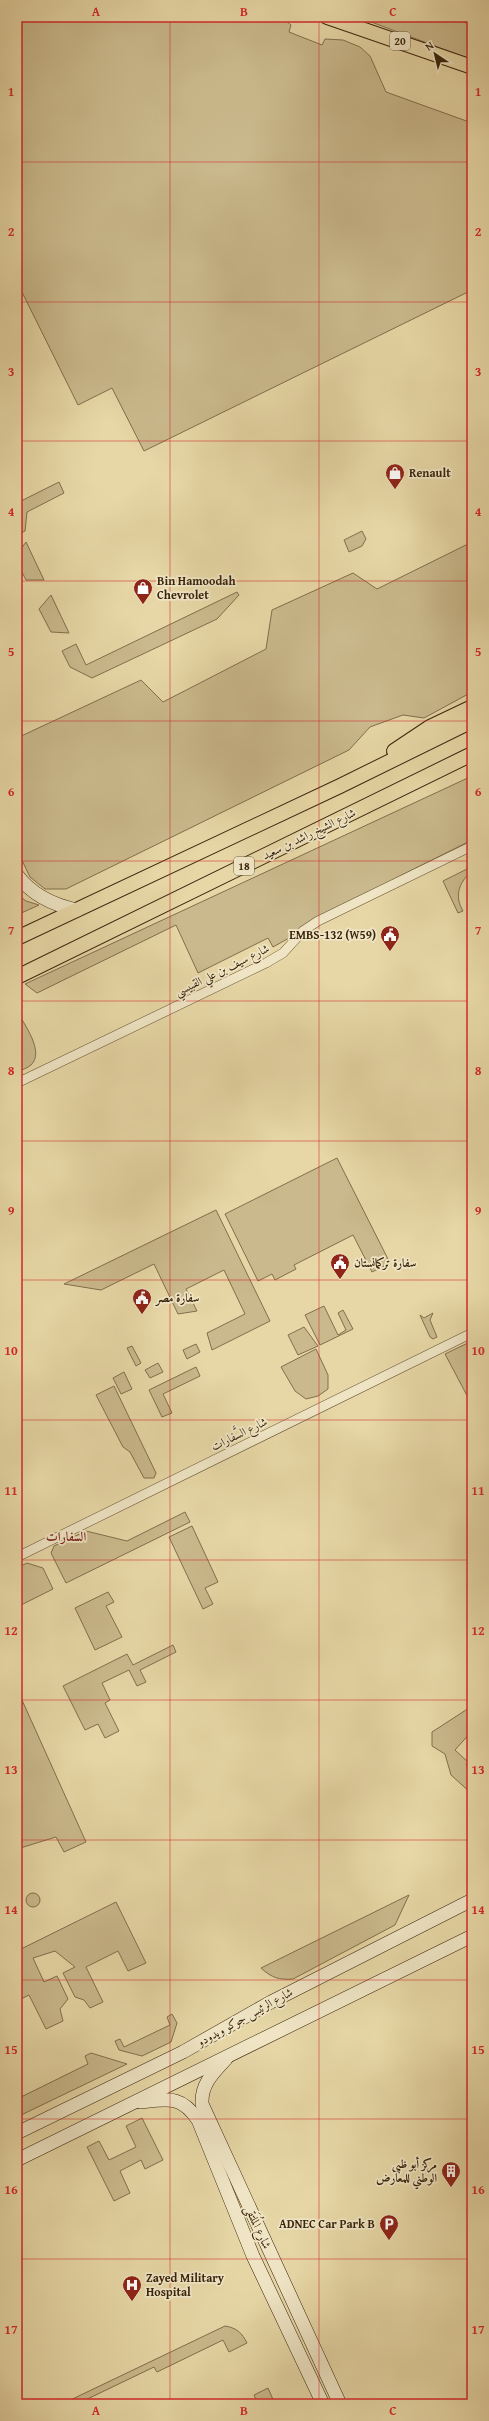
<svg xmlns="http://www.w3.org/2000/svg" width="489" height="2421" viewBox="0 0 489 2421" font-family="'Gentium Book Plus',Amiri,serif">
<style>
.green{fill:#cab98c;stroke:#826e4c}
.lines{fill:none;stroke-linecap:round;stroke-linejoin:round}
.street-casing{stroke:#655132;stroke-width:10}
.secondary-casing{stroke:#3a240c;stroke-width:14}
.primary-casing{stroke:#3a240c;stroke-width:16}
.street{stroke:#efe5c5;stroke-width:9}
.secondary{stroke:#efe5c5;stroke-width:13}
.primary{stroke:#e7d7a6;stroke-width:14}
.grid{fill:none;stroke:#d62828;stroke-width:1;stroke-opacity:0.55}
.labels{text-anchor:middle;stroke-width:3.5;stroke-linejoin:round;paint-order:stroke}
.shield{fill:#efe5c5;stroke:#705e44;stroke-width:1}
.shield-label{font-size:11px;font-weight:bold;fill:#3a240c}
.poi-label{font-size:12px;font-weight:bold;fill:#3a240c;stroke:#efe5c5;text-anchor:start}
.street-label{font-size:12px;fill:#3a240c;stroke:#efe5c5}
.neighbourhood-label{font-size:13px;font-weight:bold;fill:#7a1f14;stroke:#efe5c5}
.neatline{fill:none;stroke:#d62828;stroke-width:1.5}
.grid-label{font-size:13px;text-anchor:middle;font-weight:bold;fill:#d62828}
</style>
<rect width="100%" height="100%" fill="#e7d7a6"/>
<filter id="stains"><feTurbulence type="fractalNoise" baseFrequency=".005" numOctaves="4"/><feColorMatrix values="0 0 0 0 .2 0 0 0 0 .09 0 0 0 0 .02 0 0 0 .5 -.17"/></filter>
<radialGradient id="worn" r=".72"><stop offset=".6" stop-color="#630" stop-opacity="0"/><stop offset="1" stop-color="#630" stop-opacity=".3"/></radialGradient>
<!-- green -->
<g class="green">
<polygon points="17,17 282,17 291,25 289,32 322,45 325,39 343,40 360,47 370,56 386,92 472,123 472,290 144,451 112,388 78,405 17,282"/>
<polygon points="358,17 449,17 472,25 472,60"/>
<polygon points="59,482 64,493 27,512 25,531 17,535 17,503"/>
<polygon points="362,531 366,539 362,546 349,552 344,540"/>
<path d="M26,542L44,580H26C17,562 13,559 26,542Z"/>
<polygon points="472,542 472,692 424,718 403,715 370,727 349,750 66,889 45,889 30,877 17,850 17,738 141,680 163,702 266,649 272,610 353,573 377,589"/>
<polygon points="237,592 239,595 217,619 92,678 70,667 62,651 76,644 86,665"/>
<polygon points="51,595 69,633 51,632 39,609"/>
<polygon points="472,776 472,840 400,876 273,947 268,938 198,973 176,925 37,993 25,984"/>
<path d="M471,867L472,871C459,882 454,896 463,911L458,913L443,881Z"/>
<polygon points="17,894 26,901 39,905 17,915"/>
<path d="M17,1011C24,1024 45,1052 31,1065C28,1068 21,1070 17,1072Z"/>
<polygon points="337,1158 390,1263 372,1272 353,1235 294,1265 296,1269 275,1280 272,1274 258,1281 225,1214"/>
<polygon points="216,1210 270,1321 212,1350 207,1333 245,1314 224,1270 186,1289 197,1311 178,1314 154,1264 101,1290 64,1284"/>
<polygon points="324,1306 338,1335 346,1330 338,1313 343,1310 353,1329 320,1345 305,1315"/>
<polygon points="433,1313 430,1320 437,1337 433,1339 430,1337 420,1315 424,1318"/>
<polygon points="304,1327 318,1346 298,1355 288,1335"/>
<polygon points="472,1341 472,1405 445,1354"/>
<polygon points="196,1344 200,1352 187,1359 183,1350"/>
<polygon points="132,1346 141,1363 136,1366 127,1348"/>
<polygon points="316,1349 328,1375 328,1389 318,1396 306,1399 295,1391 281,1367"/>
<polygon points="158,1363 163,1372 150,1378 145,1370"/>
<polygon points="196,1367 200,1376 163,1394 172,1413 162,1417 149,1390"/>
<polygon points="124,1372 132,1389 121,1394 113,1378"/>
<polygon points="114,1386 156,1473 154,1478 144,1478 130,1452 123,1447 96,1395"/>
<polygon points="185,1512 190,1522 66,1583 51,1553 54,1546 86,1531 127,1541"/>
<polygon points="192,1526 218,1582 205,1588 213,1604 203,1609 169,1537"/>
<polygon points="27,1563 43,1568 53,1589 17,1607 17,1568"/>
<polygon points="108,1592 114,1602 106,1606 122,1637 95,1650 75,1608"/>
<polygon points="173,1645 176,1652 140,1670 146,1682 137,1686 129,1670 102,1683 110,1700 105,1703 119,1731 105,1738 98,1724 85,1730 63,1686 127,1654 133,1665"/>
<polygon points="17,1689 86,1842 64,1852 56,1837 17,1849"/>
<polygon points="469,1708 472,1711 472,1731 455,1750 468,1762 466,1765 472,1770 472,1794 451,1775 445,1754 432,1746 432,1732"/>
<circle cx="33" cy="1900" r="7"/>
<path d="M409,1895L395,1925L293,1979C279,1980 272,1978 261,1968Z"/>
<polygon points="116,1902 146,1963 128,1971 118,1951 86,1967 103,2002 90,2008 84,2000 75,1997 63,1973 75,1967 55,1951 33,1958 44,1982 57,1976 68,1999 60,2009 63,2021 46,2029 29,1995 17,2001 17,1951"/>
<polygon points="172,2014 177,2023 171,2042 142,2056 119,2050 115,2041 120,2039 124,2047 170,2025 167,2017"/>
<polygon points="91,2053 127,2064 17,2117 17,2099 88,2064 85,2056"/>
<polygon points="142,2118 163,2160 145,2169 141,2160 120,2171 130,2193 114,2201 87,2147 99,2141 109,2160 136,2147 126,2126"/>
<path d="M225,2326C237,2328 242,2333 247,2343L229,2352L223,2340L157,2372L154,2367L77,2404H62Z"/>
<polygon points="268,2388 275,2404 258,2404 254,2395"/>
</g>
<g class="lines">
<!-- street casing -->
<g class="street-casing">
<g id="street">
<polyline points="17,1083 266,963 283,953 303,931 318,921 472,846"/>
<polyline points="17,1557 472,1333"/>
</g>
</g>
<!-- secondary casing -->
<g class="secondary-casing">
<g id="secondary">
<path d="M17,875C32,895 53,905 77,910"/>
<path d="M226,2059C213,2073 201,2084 202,2104L340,2404"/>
<path d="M140,2102C168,2099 181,2095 198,2120L253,2256L323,2404"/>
<polyline points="17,2133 183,2052 271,2002 472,1900"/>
<polyline points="17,2160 472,1936"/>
</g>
</g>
<!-- primary casing -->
<g class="primary-casing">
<g id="primary">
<polyline points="327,17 472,67"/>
<polyline points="394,751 430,727 472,707"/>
<polyline points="17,938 340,786 472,721"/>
<polyline points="17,977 472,754"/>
</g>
</g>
<!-- street -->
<use href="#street" class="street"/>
<!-- secondary -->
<use href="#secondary" class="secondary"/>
<!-- primary -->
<use href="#primary" class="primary"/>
</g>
<!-- grid -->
<path class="grid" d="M170,17V2404M319,17V2404M17,162H472M17,302H472M17,441H472M17,581H472M17,721H472M17,861H472M17,1001H472M17,1141H472M17,1280H472M17,1420H472M17,1560H472M17,1700H472M17,1840H472M17,1980H472M17,2119H472M17,2259H472"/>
<!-- icons -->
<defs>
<g id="shop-pin" transform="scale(1)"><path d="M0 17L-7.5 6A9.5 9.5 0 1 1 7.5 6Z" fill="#8f2418" stroke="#efe5c5"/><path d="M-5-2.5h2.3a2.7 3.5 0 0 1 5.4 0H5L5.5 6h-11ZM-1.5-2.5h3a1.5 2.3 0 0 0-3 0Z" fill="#fff"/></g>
<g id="civic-pin" transform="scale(1)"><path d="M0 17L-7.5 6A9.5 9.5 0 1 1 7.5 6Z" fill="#8f2418" stroke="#efe5c5"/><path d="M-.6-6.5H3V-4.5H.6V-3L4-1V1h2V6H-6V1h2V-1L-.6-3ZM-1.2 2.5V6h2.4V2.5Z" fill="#fff"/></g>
<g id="building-pin" transform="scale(1)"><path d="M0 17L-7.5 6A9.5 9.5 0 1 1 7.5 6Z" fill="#8f2418" stroke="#efe5c5"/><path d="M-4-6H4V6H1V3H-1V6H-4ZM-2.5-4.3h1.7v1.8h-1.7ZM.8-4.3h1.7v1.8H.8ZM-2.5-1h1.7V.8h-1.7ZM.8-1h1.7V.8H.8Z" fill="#fff"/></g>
<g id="parking-pin" transform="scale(1)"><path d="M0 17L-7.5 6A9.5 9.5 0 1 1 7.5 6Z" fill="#8f2418" stroke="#efe5c5"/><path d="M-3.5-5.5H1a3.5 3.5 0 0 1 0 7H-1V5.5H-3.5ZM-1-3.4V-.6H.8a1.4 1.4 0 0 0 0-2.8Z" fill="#fff"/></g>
<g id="hospital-pin" transform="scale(1)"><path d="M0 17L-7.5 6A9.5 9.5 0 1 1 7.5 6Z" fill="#8f2418" stroke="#efe5c5"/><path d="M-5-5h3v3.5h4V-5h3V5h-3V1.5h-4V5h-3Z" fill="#fff"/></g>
</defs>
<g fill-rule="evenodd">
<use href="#shop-pin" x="395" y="473"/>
<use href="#shop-pin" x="143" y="588"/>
<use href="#civic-pin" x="390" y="935"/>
<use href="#civic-pin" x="340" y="1263"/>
<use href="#civic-pin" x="142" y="1298"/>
<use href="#building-pin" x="451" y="2171"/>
<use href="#parking-pin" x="389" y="2224"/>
<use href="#hospital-pin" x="132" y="2285"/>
</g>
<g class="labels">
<!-- shield labels -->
<g class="shield">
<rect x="390" y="32" width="20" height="18" rx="3"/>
<rect x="234" y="857" width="20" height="18" rx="3"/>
</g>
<g class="shield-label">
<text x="400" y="45">20</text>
<text x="244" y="870">18</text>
</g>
<!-- poi labels -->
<g class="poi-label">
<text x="409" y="477">Renault</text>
<text x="157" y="585">Bin Hamoodah<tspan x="157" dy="14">Chevrolet</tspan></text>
<text x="376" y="939" text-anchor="end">EMBS-132 (W59)</text>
<text x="354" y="1267">سفارة تركمانستان</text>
<text x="156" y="1302">سفارة مصر</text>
<text x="437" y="2168" text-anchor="end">مركز أبو ظبي<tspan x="437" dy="14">الوطني للمعارض</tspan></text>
<text x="375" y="2228" text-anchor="end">ADNEC Car Park B</text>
<text x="146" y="2282">Zayed Military<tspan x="146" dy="14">Hospital</tspan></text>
</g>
<!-- street labels -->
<g class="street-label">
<text transform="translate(309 834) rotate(-26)" y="4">شارع الشيخ راشد بن سعيد</text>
<text transform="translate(222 970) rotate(-26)" y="4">شارع سيف بن علي القبيسي</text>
<text transform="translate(239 1434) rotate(-26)" y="4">شارع السَّفارات</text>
<text transform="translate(245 2017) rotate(-29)" y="4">شارع الرئيس جوكو ويدودو</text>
<text transform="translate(258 2227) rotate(65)" y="4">شارع المُلتَقى</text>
</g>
<!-- neighbourhood labels -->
<g class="neighbourhood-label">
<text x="66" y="1541">السفارات</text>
</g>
</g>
<!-- margin -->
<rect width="489" height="2421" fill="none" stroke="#e7d7a6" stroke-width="44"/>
<!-- north arrow -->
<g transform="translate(435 54) rotate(325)" stroke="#efe5c5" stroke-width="3" paint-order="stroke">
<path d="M0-3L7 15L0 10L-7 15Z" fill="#3a240c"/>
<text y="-6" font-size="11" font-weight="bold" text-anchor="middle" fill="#3a240c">N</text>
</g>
<rect x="22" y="22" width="445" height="2377" class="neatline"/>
<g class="grid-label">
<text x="96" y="16">A</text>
<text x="244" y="16">B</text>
<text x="393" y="16">C</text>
<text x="11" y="96">1</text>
<text x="478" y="96">1</text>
<text x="11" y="236">2</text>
<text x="478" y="236">2</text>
<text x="11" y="376">3</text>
<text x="478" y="376">3</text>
<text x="11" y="516">4</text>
<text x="478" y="516">4</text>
<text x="11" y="656">5</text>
<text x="478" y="656">5</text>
<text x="11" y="796">6</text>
<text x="478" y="796">6</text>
<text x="11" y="935">7</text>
<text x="478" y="935">7</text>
<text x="11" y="1075">8</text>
<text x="478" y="1075">8</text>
<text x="11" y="1215">9</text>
<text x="478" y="1215">9</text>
<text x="11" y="1355">10</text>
<text x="478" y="1355">10</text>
<text x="11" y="1495">11</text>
<text x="478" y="1495">11</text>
<text x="11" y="1635">12</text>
<text x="478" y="1635">12</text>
<text x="11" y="1774">13</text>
<text x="478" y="1774">13</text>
<text x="11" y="1914">14</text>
<text x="478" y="1914">14</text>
<text x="11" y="2054">15</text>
<text x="478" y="2054">15</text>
<text x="11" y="2194">16</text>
<text x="478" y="2194">16</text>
<text x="11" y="2334">17</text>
<text x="478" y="2334">17</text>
<text x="96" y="2415">A</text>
<text x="244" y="2415">B</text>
<text x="393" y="2415">C</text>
</g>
<rect width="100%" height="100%" filter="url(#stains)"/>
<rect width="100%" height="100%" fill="url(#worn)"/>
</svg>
